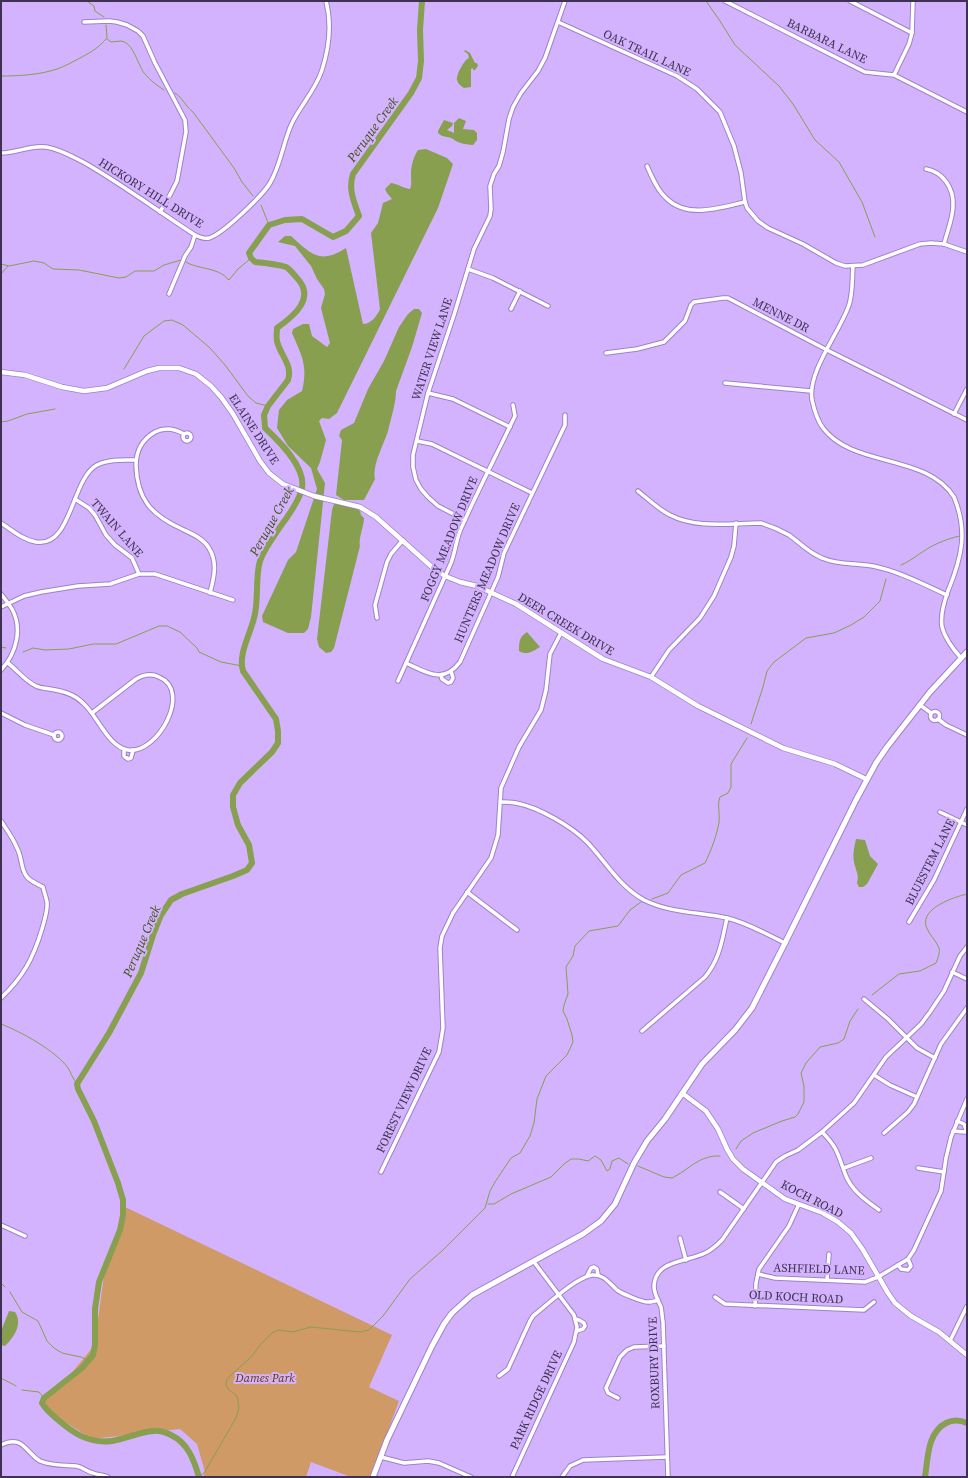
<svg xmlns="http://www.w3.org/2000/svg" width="968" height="1478" viewBox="0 0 968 1478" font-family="'Source Serif 4',serif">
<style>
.green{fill:#d09a67}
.water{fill:#879f4e}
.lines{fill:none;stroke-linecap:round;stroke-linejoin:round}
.stream{stroke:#879f4e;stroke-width:1}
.river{stroke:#879f4e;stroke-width:6}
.minor-casing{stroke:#9f81c7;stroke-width:5.5}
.tertiary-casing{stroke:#9f81c7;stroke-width:6}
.secondary-casing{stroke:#9f81c7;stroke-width:7}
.minor{stroke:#fff;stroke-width:3.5}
.tertiary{stroke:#fff;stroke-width:4.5}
.secondary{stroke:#fff;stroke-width:5}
.labels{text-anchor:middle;stroke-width:4;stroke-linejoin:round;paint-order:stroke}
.street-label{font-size:12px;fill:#3f3250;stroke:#d3b3fe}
.park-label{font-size:12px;font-style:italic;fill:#633804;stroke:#d3b3fe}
.water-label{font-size:13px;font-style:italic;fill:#415216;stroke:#d3b3fe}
</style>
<rect width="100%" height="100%" fill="#d3b3fe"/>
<!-- green -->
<polygon class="green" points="123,1206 392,1335 369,1387 399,1401 371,1477 351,1477 311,1462 306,1477 203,1477 205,1472 197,1444 180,1429 92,1439 54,1415 43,1400 49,1392 65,1381 93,1347 98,1320 104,1275 122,1227"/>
<!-- water -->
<g class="water">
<path d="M465,50L470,53L475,63H477L478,66L475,70H473V68L471,69V87L464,88C461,86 458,84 457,80C456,75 464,60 469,58L468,54L464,51Z"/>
<path d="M459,118L466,121L463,129L474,130L477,133V140L473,145C464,144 460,144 453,139C448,136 443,138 438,133V131L444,120L453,123L452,126L447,130L454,133V123Z"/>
<path d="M426,149L447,158L453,164L438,208L337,413L329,419L322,418L319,421L326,440L320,462L317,469L325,483L311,617L308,629L304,633H288L263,622L262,616L288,560L296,552L317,489L311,468L288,446L277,428L279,410L287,400L302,391C308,366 302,356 292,333L293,329L303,324H309L312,336L327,347L330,343L321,308L325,294L324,289L317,279L311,266L295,246L278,242L285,236H291C311,254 320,265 346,248L363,324C371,324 377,316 380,309L371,233L378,223L383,203L392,199L387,193L385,189L391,183C398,184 403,188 410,189C412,184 411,181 411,176C411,166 413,158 418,150Z"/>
<path d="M414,309H419L422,313L412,347L396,391C396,403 391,418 388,431C384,444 372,465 375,479L364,500H344L336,495L342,440L339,436L341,430L354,423L368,389L384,361L399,327L408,314Z"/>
<path d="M337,503L356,508L360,511L361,515L364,518C364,526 358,539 360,546L334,648L331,652L326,653L319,647L317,639L332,510L334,504Z"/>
<path d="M527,632L540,647C533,651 527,656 519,651C519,642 519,637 527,632Z"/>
<path d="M856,839L865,840L870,856L878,864L867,884L863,887H859L857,883C859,876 857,873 855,866C852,857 854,848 856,839Z"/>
<path d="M9,1311L15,1312C23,1324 14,1337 5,1346L1,1345V1331Z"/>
</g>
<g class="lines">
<!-- stream -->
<g class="stream">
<polyline points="87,1 94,6 95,11 104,17"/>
<polyline points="706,1 720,21 735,45 779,86 793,104 815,140 839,162 862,202 875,237"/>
<path d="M107,39L111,42C114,42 118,41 121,41C133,42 138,65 144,73C150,80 156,85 164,90"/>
<path d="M1,76C19,76 39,75 57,69C66,66 74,61 82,57C93,51 98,48 107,38L106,25"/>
<path d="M175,93C183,98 185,106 193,112L234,168L242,182L253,196"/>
<polyline points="261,205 269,225"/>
<path d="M184,261C197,270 217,266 229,280L238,269L250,259L249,253"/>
<polyline points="1,264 9,266 34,261 44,263 53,269 79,270 119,278 126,277 135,271 154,271 164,265 181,260"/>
<polyline points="1,274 8,266"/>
<polyline points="124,369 144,336 164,321 172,320 183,325 210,348 225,365 248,396 256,403 268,406"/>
<polyline points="1,422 8,421 27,414 55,409"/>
<path d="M901,565C908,562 912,559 918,555C930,546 945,539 960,536"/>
<polyline points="1,647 6,648"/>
<polyline points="23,652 33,648 45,650 69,649 93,644 116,644 159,626 167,626 180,632 197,648 199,652 221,662 242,666"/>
<polyline points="751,724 763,687 767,671 774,662 806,638 834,633 851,625 864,617 880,601 886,579"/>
<path d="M652,899L668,893L681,875L705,863C711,851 717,835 719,822C720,813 717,805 720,797L728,793L731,787V764L747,738"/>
<path d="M872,995L899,974L920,971L936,963C938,958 940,953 939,948C936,940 929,935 926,926C921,908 954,897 967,894"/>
<path d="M1,1024C20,1031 56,1051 68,1068C71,1073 73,1079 77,1084"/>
<polyline points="736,1149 741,1141 753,1133 782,1121 795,1117 798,1114 804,1102 804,1086 801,1073 806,1063 820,1047 838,1043 844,1039 850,1021 858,1009"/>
<path d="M638,1166L664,1177L672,1178C690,1169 699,1155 720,1156"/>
<polyline points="488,1204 494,1204 511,1194 551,1177 564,1164 571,1159 579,1159 588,1161 595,1156 601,1160 607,1171 610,1169 612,1161 619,1158 628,1164"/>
<polyline points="1,1283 5,1287"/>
<polyline points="10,1292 22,1312 38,1321 47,1341 54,1348 62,1353 81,1357 89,1361"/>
<polyline points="1,1378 16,1386"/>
<polyline points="22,1390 39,1392 44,1398"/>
<polyline points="199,1477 204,1473 236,1418 239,1408 237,1396 228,1389 226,1385 227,1379 251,1357 261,1344 272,1333 278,1330 292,1332 311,1327 360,1332 369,1330 383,1316 410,1279 443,1250 485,1208 490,1191 495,1182 511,1158 520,1153 530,1136 534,1123 537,1099 546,1076 567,1055 573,1042 572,1035 567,1019 563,1011 564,1005 568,994 566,967 573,956 575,946 589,931 618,926 630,910 641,902"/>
</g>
<!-- river -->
<g class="river">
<path d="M199,1477C194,1460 188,1443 171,1435C165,1432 160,1430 153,1431C139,1432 126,1439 112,1441C89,1444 73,1433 57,1419C51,1414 46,1410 42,1403L44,1398L82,1368L93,1355L95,1345V1309L99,1282L120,1230L123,1215V1200L118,1183L94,1121L78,1089L77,1084L109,1033L141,973L153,935L161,915L171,900L182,894L233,876L247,870L252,863L249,845L238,825L233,807V795L240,783L272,752L278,743V731L276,719L243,671C238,654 250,635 254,618C259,602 255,576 260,561C264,549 273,538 280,527C287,518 300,499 302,488C306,467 279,441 265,428L264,415L268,406L288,380C293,365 280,355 277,341C276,337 277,332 277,328C294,316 316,298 297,278C294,275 290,269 286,267C277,264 265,263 255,262L251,258L249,253L269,225L285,220L302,219L333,237L346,231L359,216C354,202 348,189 353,174L411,93L419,78L421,61L420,30L422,1"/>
<path d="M925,1477C928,1459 927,1433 946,1423C952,1420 960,1420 967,1423"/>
</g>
<!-- minor casing -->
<g class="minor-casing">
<g id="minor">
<polyline points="725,1 865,72 894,75 967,112"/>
<polyline points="850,1 912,33"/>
<polyline points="84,22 109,21 117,22 127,25 138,31 143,36 155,63 185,120 186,132 177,181 171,193 160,212"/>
<polyline points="558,22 677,76 697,89 720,112 734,146 741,173 745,202 747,208 758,221 768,228 803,244 836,263 845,266 863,265 920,244 931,243 944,244 967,252"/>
<polyline points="894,75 909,44 912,33 913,1"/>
<path d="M1,153C16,153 31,145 46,147C60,149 73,157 85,163C123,185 158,211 195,235C199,237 205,239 209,238C223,234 263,195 270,183C281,165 283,142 292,123C301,105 316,89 322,70C329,48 332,24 326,1"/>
<path d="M647,166C652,177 657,190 666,198C687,219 719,208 745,202"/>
<path d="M926,169C943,172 954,188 953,206C953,218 947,232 944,244"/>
<path d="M853,266C852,279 853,293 849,305C840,332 807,372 812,400C814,409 817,420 823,428C853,468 926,453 954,497C968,531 962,557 948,591C944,602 940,615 942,627C945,639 953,649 961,658"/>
<polyline points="468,269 493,278 548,306"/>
<polyline points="169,294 185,256 191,247 195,235"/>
<polyline points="511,309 520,291"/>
<polyline points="606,353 637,349 664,342 685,321 691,305 694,302 723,298 728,298 827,350 967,420"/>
<polyline points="725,383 811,391"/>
<polyline points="428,393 453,399 510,427"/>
<polyline points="954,414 967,389"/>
<circle cx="187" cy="437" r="4"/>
<path d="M184,434C175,429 165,427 155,432C143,439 136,450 136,465C137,499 151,515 182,529C192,534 203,538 209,548C218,563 214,577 210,593"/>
<polyline points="417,441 432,444 532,493"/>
<path d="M638,491C648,499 658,509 670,515C697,529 731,523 761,523C771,526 780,530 789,535C800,543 809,553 822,558C838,565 855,563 873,566C898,571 923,584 947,595"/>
<polyline points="75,499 89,508 95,515 106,535 115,545 132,558 139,574"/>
<polyline points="465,520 438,506 428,497 421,489 416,480 413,467 413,455 428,393 454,315 474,249 490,216 491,209 490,186 494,174 499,166 503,152 509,119 513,107 521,93 538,71 545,58 565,1"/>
<path d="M1,523C12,530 23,540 36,542C72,548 71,479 97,465C109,459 123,460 136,460"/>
<path d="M1,594C5,599 9,604 12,609C23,629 16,654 1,670"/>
<polyline points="1,607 24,596 41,592 78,586 110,584 139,574 155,574 233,600"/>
<polyline points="377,618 375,605 387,562 391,554 403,540"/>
<path d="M8,663C17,670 25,681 36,686C40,688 45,688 50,689C63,691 74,694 83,703C97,715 108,747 128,750C157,755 193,691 159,677C151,673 143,675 136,679L92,713"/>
<path d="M406,663C426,672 443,685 460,662L498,577L504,553L565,425V415"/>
<polyline points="441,675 442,679 448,683 451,682 453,678 451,671"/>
<polyline points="651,677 669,650 700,618 714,596 731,557 734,546 736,523"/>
<path d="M398,681L451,563C455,553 456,541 460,531C476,494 495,458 512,422L515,416L513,405"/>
<polyline points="920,705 931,713"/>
<circle cx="935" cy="716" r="4.5"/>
<polyline points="1,713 25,725 54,735"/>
<polyline points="938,719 946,725 967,735"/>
<circle cx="58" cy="736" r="4"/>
<polyline points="124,749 124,756 128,759 131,758 133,750"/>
<path d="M501,802C506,802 511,802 516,803C538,807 571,826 587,842C606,862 619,886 644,900C670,913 699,912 727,918C748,923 766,934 785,943"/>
<polyline points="940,812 967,825"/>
<path d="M1,821C7,830 13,838 17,848C23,858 20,875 32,881C35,883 39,885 43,887C44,892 46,897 47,902C48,911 44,921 42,929C33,959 23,977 1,998"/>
<polyline points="467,892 517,930"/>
<polyline points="909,922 934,880 967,809"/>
<polyline points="952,972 967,979"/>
<polyline points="864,999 888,1019 917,1048 935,1058"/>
<path d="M642,1031L705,977C720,959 722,940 727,918"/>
<polyline points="874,1075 890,1085 917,1097"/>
<polyline points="953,1131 965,1132 966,1129 964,1124 957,1121"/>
<path d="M822,1132C839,1149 838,1156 846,1176C852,1191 867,1201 879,1210"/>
<polyline points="884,1133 908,1112 914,1104 941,1044 967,1008"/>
<polyline points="844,1168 871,1158"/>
<polyline points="918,1168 944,1172"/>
<polyline points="381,1172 439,1052 443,1028 440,948 442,936 453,913 491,858 498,835 501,788 519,747 541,710 546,690 550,654 561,633"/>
<polyline points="720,1192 744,1209"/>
<polyline points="1,1225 25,1236"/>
<polyline points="680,1238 686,1260"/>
<polyline points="898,1265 901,1269 908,1270 911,1266 908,1259"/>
<polyline points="758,1274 775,1278 865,1282 878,1277 908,1259 914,1250 941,1191 946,1158 951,1137 967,1099"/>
<polyline points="587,1276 591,1268 594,1267 597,1269 598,1275"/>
<polyline points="827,1280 829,1254"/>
<polyline points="715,1297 725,1304 864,1310 874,1302"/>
<polyline points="755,1306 756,1283 759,1269 789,1226 799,1204"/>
<polyline points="575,1319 579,1320 584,1323 585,1326 583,1329 577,1331"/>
<polyline points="950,1341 967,1306"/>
<path d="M499,1376L508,1369L530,1321L533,1316C547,1305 575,1278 592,1275C604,1274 609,1283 617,1290C621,1293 643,1303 649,1302C652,1302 655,1301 658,1300"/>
<polyline points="618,1398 608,1393 606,1388 620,1357 627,1350 634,1347 664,1346"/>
<path d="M1,1445C23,1434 26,1453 40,1461C51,1466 65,1465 76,1466C83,1467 87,1472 93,1473C98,1475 104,1475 108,1477"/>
<polyline points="381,1457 404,1463 428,1461 439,1463 471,1477"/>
<polyline points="512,1477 574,1342 577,1327 574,1315 534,1262"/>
<polyline points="562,1477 570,1466 583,1460 667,1457"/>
<path d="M668,1477L663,1322C662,1317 662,1312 661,1307C658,1300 654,1294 654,1286C655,1260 687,1262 705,1253C712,1250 716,1246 722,1240L776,1162L785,1156L798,1150L822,1132L854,1103L886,1057L921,1024L930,1012L944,991L960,956L967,947"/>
</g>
</g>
<!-- tertiary casing -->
<g class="tertiary-casing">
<g id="tertiary">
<polyline points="1,372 25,375 62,387 84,391 107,388 147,371 159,368 179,368 196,374 211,386 221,397 233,414 260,461 269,473 283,484 314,496 360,507 376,517 433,568 445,576 460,582 477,586 516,604 603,659 651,677 698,706 783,748 835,764 866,779"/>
<polyline points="682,1093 706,1111 718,1129 727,1149 733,1159 743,1169 785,1199 823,1213 838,1222 851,1233 863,1250 888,1293 895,1303 911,1316 939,1332 967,1355"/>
</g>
</g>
<!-- secondary casing -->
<g class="secondary-casing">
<polyline id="secondary" points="373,1477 387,1440 432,1346 444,1324 452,1313 472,1295 583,1234 601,1221 615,1204 634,1163 647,1141 665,1119 702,1064 735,1030 752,1008 785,943 856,800 876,763 887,747 930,692 967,652"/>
</g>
<!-- minor -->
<use href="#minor" class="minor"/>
<!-- tertiary -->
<use href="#tertiary" class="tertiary"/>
<!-- secondary -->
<use href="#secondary" class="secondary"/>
</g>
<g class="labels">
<!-- street labels -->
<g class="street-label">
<text transform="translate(827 41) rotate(26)" y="4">BARBARA LANE</text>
<text transform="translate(647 53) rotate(25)" y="4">OAK TRAIL LANE</text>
<text transform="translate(151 193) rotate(32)" y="4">HICKORY HILL DRIVE</text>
<text transform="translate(781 315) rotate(27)" y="4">MENNE DR</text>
<text transform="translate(432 349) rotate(-72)" y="4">WATER VIEW LANE</text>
<text transform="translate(254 429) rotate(57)" y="4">ELAINE DRIVE</text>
<text transform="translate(117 528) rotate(49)" y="4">TWAIN LANE</text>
<text transform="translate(449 539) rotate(-68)" y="4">FOGGY MEADOW DRIVE</text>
<text transform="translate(487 573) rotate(-67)" y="4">HUNTERS MEADOW DRIVE</text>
<text transform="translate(566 624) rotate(31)" y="4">DEER CREEK DRIVE</text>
<text transform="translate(930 862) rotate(-63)" y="4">BLUESTEM LANE</text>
<text transform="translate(404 1100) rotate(-65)" y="4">FOREST VIEW DRIVE</text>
<text transform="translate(812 1199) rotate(27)" y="4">KOCH ROAD</text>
<text transform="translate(819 1269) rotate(2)" y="4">ASHFIELD LANE</text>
<text transform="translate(796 1297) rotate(3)" y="4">OLD KOCH ROAD</text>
<text transform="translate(654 1363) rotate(-92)" y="4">ROXBURY DRIVE</text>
<text transform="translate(536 1400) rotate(-65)" y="4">PARK RIDGE DRIVE</text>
</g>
<!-- park labels -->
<g class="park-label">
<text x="265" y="1382">Dames Park</text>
</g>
<!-- water labels -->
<g class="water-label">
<text transform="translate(372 129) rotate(-54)" y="5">Peruque Creek</text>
<text transform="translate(271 521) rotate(-61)" y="5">Peruque Creek</text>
<text transform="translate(141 941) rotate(-67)" y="5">Peruque Creek</text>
</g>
</g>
<!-- border -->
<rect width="968" height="1478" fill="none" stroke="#3f3250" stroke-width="4"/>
</svg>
